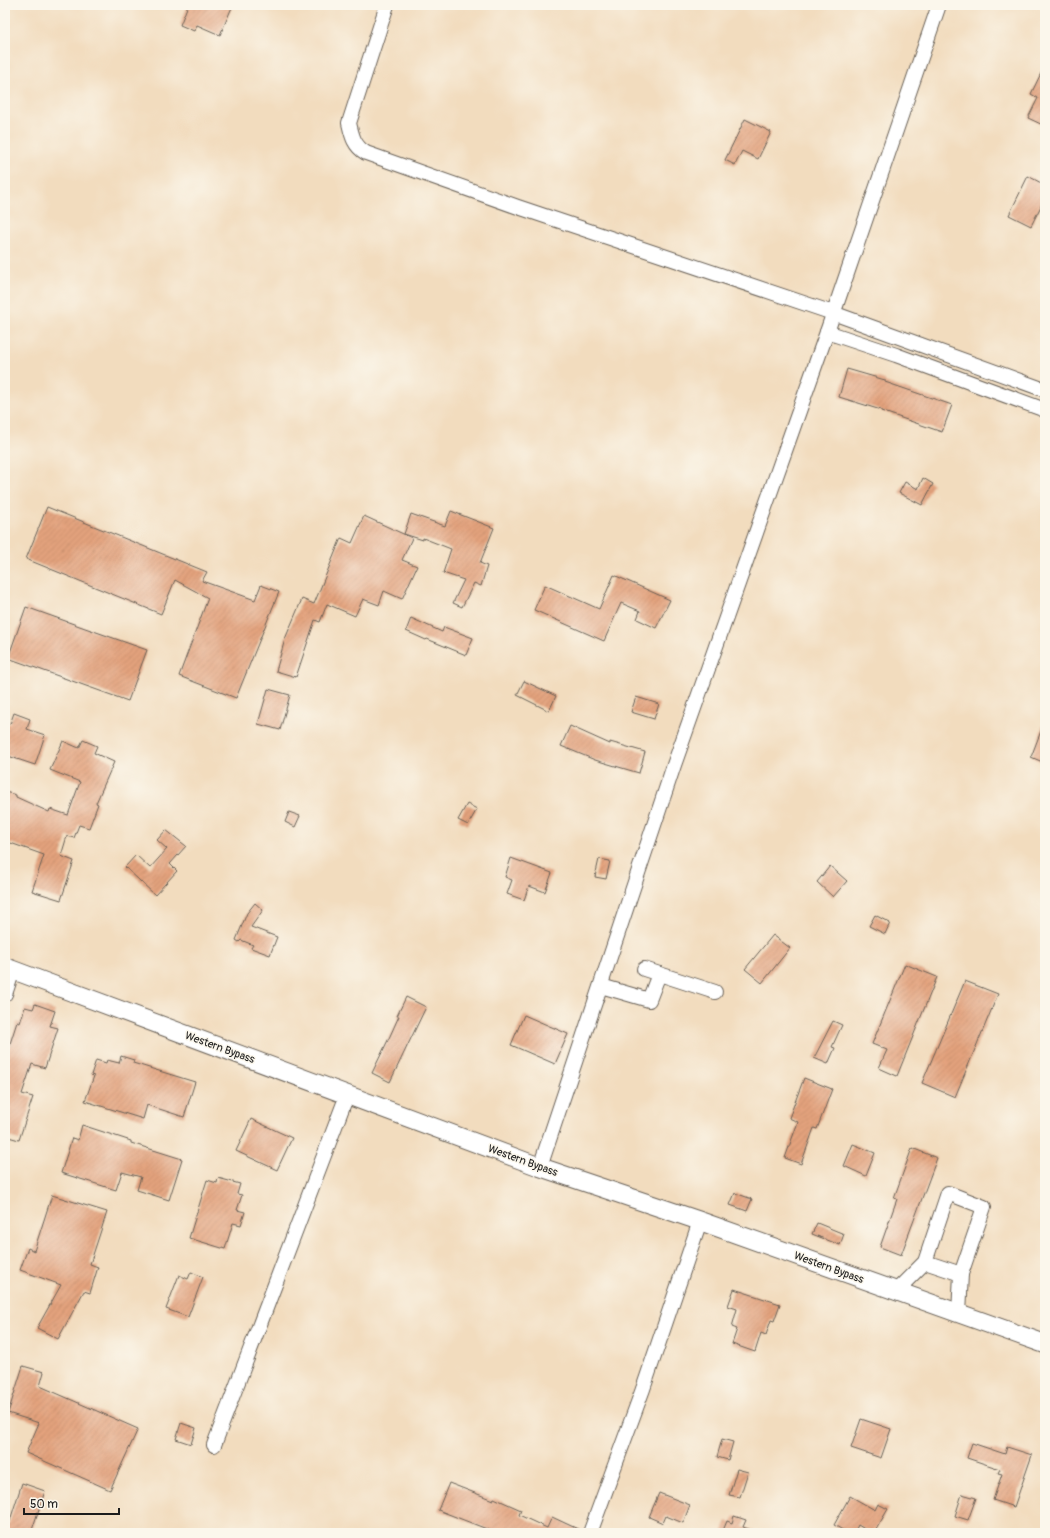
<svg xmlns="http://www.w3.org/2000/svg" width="1050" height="1538" viewBox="0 0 1050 1538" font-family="Pangolin,sans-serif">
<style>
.building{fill:url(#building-hatch)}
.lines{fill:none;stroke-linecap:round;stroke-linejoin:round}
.minor-casing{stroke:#675f55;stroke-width:16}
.major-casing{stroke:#675f55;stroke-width:20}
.minor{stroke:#fff;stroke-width:14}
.major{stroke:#fff;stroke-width:18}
.labels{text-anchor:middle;stroke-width:3;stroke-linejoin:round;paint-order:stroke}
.street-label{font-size:11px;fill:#1c1c1c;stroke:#fbf7ec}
</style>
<defs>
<pattern id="building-hatch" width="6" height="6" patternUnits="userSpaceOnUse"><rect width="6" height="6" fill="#e3a27d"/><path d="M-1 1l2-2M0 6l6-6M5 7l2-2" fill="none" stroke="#c28b6b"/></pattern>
</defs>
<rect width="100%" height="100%" fill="#fbf7ec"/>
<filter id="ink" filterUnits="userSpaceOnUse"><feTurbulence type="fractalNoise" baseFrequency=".025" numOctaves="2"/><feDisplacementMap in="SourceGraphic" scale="8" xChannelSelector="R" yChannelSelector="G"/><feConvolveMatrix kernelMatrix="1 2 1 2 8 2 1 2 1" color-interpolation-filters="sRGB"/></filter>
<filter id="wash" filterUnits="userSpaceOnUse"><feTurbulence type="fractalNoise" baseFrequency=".012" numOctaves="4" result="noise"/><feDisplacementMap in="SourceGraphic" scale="16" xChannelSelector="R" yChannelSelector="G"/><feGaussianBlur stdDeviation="0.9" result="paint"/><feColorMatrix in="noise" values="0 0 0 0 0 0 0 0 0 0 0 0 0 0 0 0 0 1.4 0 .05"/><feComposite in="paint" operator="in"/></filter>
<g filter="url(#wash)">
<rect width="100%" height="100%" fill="#f2dcbe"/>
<g id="blocks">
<!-- building -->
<g class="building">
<polygon points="188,5 233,5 220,35 197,25 194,31 180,25"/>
<polygon points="1045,65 1045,126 1028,118 1038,98 1031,94"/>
<polygon points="745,119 771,132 758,159 742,151 735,165 725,160"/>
<polygon points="1028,176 1045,185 1045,198 1031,226 1009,215"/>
<polygon points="847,369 885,380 885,382 952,405 942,432 881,411 881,410 839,397"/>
<polygon points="923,478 933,484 922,505 899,493 905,482 918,489"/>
<polygon points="47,507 207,572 202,581 255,600 261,585 279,592 236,698 179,676 208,598 175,580 161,614 26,559"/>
<polygon points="451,511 494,528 480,563 487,566 481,586 474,583 462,607 453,603 464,580 443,573 451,549 423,538 423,540 404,534 411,514 445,526"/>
<polygon points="364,516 412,538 402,560 417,566 402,599 384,591 379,605 363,599 355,616 327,604 320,622 315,620 296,677 276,671 285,639 302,599 314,604 341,538 352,543"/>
<polygon points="614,575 670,600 656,628 637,619 640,611 621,603 604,641 534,610 545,585 599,609"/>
<polygon points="26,607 147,650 128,701 8,658"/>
<polygon points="411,618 442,632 444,627 473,638 466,655 427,639 426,640 406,631"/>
<polygon points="524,681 556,696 549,711 517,695"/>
<polygon points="268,689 290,695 280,730 258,724"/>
<polygon points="636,697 659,704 654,719 631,712"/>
<polygon points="14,713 30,719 27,729 45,735 35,765 5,755 5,722 10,724"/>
<polygon points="1044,723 1045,723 1045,763 1031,757"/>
<polygon points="570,726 610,744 610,742 645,752 639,773 595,760 561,746"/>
<polygon points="83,740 97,746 94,753 114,762 96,803 98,804 89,828 79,825 74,838 67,836 61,856 74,861 61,900 32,891 44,855 5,841 5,792 16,795 16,797 49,812 50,809 68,815 80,782 50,770 63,741 79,748"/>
<polygon points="467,804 477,809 468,825 458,820"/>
<polygon points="289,812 300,816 295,827 285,822"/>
<polygon points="166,830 186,846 170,864 177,871 155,895 125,867 136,855 150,868 167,849 157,840"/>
<polygon points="511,858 552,873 545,892 529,886 524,900 507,894 512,880 505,877"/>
<polygon points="599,859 610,861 606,879 595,877"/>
<polygon points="830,866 847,881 833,897 817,882"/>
<polygon points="255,903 263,910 251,927 277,937 270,955 251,948 253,945 241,940 239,942 236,940 247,913"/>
<polygon points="875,915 890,923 885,934 869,926"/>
<polygon points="773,935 790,948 762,983 745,969"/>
<polygon points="905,964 937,977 897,1076 879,1068 887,1050 872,1044"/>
<polygon points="965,981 998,994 955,1097 922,1083"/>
<polygon points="406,997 426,1007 390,1082 372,1073 390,1036 399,1016 397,1016"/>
<polygon points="35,1004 55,1011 50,1026 58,1028 45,1068 32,1064 22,1094 33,1097 19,1140 5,1136 5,1059 17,1022 20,1023 25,1007 33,1009"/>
<polygon points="524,1015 568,1034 555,1064 511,1045"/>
<polygon points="833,1021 842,1025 832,1047 835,1048 828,1064 814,1058"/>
<polygon points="121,1056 134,1060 133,1063 195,1082 184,1117 147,1105 143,1119 85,1101 94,1076 91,1075 96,1060 106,1063 107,1060 119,1063"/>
<polygon points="804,1078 832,1089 817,1129 814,1128 801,1164 785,1158 798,1122 789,1118"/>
<polygon points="251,1119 292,1138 277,1170 236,1151"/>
<polygon points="82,1125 131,1141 131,1143 182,1159 169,1200 137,1190 141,1177 122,1172 116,1190 61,1173 72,1138 78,1140"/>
<polygon points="853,1144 875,1153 866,1176 844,1166"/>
<polygon points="912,1148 937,1158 901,1255 880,1247 897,1199 894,1198"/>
<polygon points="218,1178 240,1184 237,1194 242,1195 237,1210 245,1212 241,1225 233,1223 225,1249 189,1238 207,1180 217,1183"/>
<polygon points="735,1193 752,1199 747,1211 730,1205"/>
<polygon points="52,1195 107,1212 90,1264 98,1267 90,1293 84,1291 58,1339 37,1328 61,1285 20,1270 28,1248 34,1251"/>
<polygon points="817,1223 844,1234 840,1245 812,1234"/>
<polygon points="191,1272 203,1277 188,1317 166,1309 179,1275 188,1279"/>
<polygon points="734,1289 780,1304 774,1321 771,1320 766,1335 761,1333 755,1352 732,1344 737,1329 732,1327 737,1309 728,1306"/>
<polygon points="23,1366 44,1372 40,1386 138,1429 110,1490 26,1453 39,1423 8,1413"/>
<polygon points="861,1419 891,1429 881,1458 851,1448"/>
<polygon points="181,1423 196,1428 191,1444 176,1439"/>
<polygon points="722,1439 733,1442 728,1460 717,1457"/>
<polygon points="972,1443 1005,1454 1007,1447 1032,1455 1014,1507 993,1500 1002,1474 998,1473 1000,1469 967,1458"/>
<polygon points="737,1469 748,1472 740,1497 729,1495"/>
<polygon points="22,1483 45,1491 31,1533 6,1533"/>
<polygon points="449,1483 493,1500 494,1498 521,1510 519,1515 547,1528 552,1517 582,1531 582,1533 497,1533 438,1510"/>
<polygon points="659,1493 690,1505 683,1523 666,1516 663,1523 649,1517"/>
<polygon points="962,1494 976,1498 968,1520 955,1516"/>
<polygon points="850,1496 875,1510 878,1504 888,1509 874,1533 871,1533 858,1525 854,1533 848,1533 834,1525"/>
<polygon points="734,1516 746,1520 743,1527 757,1532 756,1533 722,1533 727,1521 732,1523"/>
</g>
</g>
</g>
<g filter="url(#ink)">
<use href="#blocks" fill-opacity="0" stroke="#675f55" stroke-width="1"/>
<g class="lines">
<!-- minor casing -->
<g class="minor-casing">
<g id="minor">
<path d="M387,5L349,123C352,136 354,146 366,153L518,207L833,313L1045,390"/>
<polyline points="827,332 896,355 1045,410"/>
<polyline points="644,969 715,992"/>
<polyline points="601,986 649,1000 659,974"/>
<polyline points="5,994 13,970"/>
<polyline points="540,1167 674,765 827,332 939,5"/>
<polyline points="925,1262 961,1274"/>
<polyline points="896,1291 925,1262 948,1193 984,1207 961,1274 959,1313"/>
<polyline points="214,1445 347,1095"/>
<polyline points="590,1533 643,1389 700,1221"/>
</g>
</g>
<!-- major casing -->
<g class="major-casing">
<polyline id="major" points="5,967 540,1167 700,1221 1045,1344"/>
</g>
<!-- minor -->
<use href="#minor" class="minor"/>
<!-- major -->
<use href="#major" class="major"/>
</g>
</g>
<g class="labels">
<!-- street labels -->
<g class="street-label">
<text transform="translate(220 1047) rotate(20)" y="4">Western Bypass</text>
<text transform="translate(523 1160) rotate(20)" y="4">Western Bypass</text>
<text transform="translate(829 1267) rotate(20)" y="4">Western Bypass</text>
</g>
</g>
<!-- margin -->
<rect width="1050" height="1538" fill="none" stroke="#fbf7ec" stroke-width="20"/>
<!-- scale -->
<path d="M24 1508v6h95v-6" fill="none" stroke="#1c1c1c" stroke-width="2"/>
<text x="30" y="1508" font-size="12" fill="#1c1c1c" stroke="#fbf7ec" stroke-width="3" paint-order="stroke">50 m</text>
</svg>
